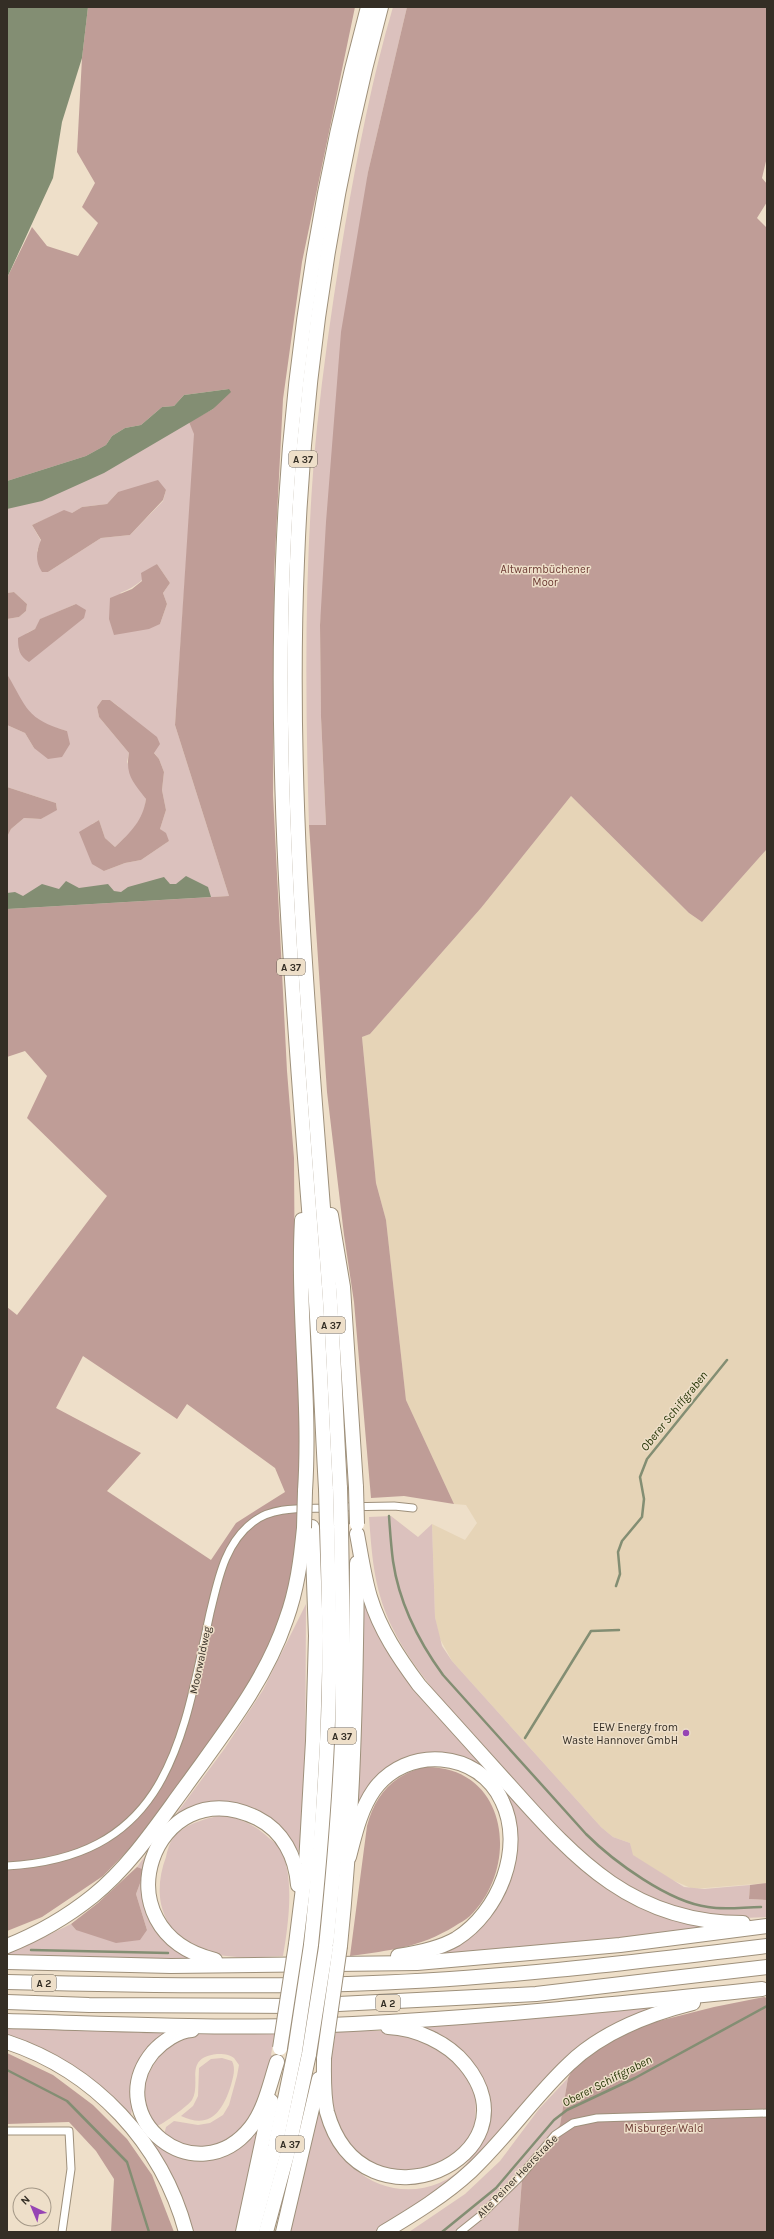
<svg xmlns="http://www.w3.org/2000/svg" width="774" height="2239" viewBox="0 0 774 2239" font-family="Karla,sans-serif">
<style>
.built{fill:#e6d4b7}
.green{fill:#dbc1bd;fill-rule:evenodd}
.forest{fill:#bf9d97;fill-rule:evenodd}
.water{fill:#838e73}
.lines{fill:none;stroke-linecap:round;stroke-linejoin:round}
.stream{stroke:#838e73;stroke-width:2.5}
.minor-casing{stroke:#9e907b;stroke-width:9}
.motorway-casing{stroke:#9e907b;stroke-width:16}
.minor{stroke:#fff;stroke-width:7}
.motorway{stroke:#fff;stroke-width:14}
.motorway-bridge-casing{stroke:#9e907b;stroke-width:16;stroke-linecap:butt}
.motorway-bridge{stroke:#fff;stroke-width:14}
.poi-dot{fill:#9644b4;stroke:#eedfc9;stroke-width:1.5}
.labels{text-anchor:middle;stroke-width:3;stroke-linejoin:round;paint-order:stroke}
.shield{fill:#eedfc9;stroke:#6c6356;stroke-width:1}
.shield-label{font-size:10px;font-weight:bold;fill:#342e25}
.park-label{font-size:11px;fill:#6c3a33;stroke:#eedfc9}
.street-label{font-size:11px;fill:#342e25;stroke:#eedfc9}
.poi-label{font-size:11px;fill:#342e25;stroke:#eedfc9;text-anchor:end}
.water-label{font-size:12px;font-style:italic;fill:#293809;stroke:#eedfc9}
</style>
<rect width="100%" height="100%" fill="#eedfc9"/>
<!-- built -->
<polygon class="built" points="571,796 689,913 702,922 767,849 767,1883 693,1889 670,1879 632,1855 630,1843 613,1837 601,1827 452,1661 439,1637 435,1617 432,1524 465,1540 477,1523 466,1505 454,1504 406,1400 386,1220 376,1183 362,1037 370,1034 481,908"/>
<!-- green -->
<g class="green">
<path d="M393,7H407L368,172L320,625L321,717L326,826L309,825C305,692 304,559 317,427C324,360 334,293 345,226C358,152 372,78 393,7Z"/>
<path d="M174,406L189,422L195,434L175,725L229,896L7,909V837L11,829L24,818L41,819L57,809L56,803L7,787V725L25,733L34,748L67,731L49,726L32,716L20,700L7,674V619L19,617L26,611L27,604L14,592L7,593V481L86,456ZM166,490L163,501L130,535L101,538L48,572L37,551L41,541L32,525L48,518L72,513L82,507L107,504L118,492ZM157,564L170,583L163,593L167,604L160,624L120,593C137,587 146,577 157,564ZM76,604L18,650L27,633L35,629L41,619ZM102,700H110L118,706L159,759L164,772L162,790L166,810L160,829L169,841L141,860L125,863L104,871L92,824L99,820L105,838L115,847L132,831L144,813L146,799L127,762L129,753L99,717L97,707Z"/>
<path d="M391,1516L418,1537L432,1524L435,1617L442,1646L452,1661L601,1827L613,1837L630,1843L633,1855L684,1887L704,1889L750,1885L749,1899L767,1900V1917C719,1921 668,1908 625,1886C618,1882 611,1876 605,1871C560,1838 523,1793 487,1751C453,1712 415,1674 392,1627C374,1590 372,1557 369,1517Z"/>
<polygon points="360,1582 379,1629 595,1877 733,1928 440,1955 438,1952 502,1892 508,1800 438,1753 421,1754 357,1811"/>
<polygon points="306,1604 305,1799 300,1853 285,1833 249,1810 184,1815 145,1870 173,1946 200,1962 7,1958 7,1952 30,1944 71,1924 76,1930 147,1930 136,1894 145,1870 137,1867 225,1748 263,1690"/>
<path d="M222,1815C242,1819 255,1825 270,1839C273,1841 277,1844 279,1847C296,1874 288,1927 283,1956C257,1957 230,1960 205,1951C162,1935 151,1897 166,1857C167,1852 169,1844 172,1840C182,1824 205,1819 222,1815Z"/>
<path d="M667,2003L617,2024L472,2164L415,2209L376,2232H289L320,2107C329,2128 337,2153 354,2168C386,2198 437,2196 466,2164C473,2156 481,2145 483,2135C486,2121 483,2103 484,2089L422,2027L489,2022Z"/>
<path d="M7,2024L181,2029L166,2036L133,2103L131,2115C95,2080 55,2051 7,2035Z"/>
<path d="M275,2031L271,2055L273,2056L263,2098L238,2137L197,2150L164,2135L166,2127L174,2121L198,2125L210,2123L223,2115L229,2105L237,2076L239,2065L234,2058C229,2054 223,2054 217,2054C183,2058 202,2082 192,2100C189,2105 162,2125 157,2126L147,2116L143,2084L163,2048L191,2034Z"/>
<polygon points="336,2031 387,2031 415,2037 454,2059 476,2093 475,2132 441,2172 366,2168 338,2130 329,2093 332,2047 333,2047"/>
<path d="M222,2058L232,2061C236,2069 233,2077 231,2085C223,2111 210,2130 181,2116L193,2106L198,2096L199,2068L211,2059Z"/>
<polygon points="568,2078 560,2125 523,2166 518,2232 409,2232 465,2194 500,2161 539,2109"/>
<polygon points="259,2127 237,2232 192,2232 169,2173 154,2143 207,2160 223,2156 240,2147 253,2137"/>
</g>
<!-- forest -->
<g class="forest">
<path d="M88,7H355L302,262L283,399L274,574L273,795L287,1071L294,1158L295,1308L301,1464L300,1527L292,1582L282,1618L247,1691L142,1836L103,1876L42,1917L7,1931V1307L17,1315L107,1196L27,1118L47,1076L25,1051L7,1057V909L229,896L175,725L194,434L189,422L213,409L229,389L184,395L174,406L162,407L141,425L125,428L112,436L106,445L86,456L7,481V278L32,227L47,246L78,256L98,223L82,207L95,183L77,152L82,58ZM83,1356L177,1419L187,1404L275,1468L285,1492L236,1523L211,1560L107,1491L141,1453L56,1408Z"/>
<polygon points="407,7 767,7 767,157 762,178 767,184 767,202 757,218 767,228 767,849 702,922 689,913 571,796 481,908 370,1034 362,1037 376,1183 386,1220 406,1400 454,1504 404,1496 371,1498 354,1302 344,1235 327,1092 309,825 326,825 321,717 320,625 326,522 341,332 368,172"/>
<path d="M158,480L166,490L163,500L130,535L101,538L48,572H42C35,561 36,552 41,540L32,525L64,510L72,513L82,507L107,504L118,492Z"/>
<polygon points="157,564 170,583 163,593 167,604 160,624 149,629 114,635 109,619 110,598 132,589 142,581 141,573"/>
<polygon points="14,592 27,604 26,611 19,617 7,619 7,593"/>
<path d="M76,604L86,610L84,618L29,662C19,656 18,649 18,638L35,629L40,619Z"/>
<path d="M7,674C27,708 26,719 67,731L70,744L62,757L48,759L34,748L25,733L7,725Z"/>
<path d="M102,700H110L157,737L160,744L154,753L159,759L164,772L162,790L166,810L160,829L166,833L169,841L141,860L125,863L104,871L92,864L79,832L99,820L105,838L115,847C131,832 143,820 146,799C133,782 125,775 129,753L99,717L97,707Z"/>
<polygon points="7,787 56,803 57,810 41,819 24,818 11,829 7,837"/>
<path d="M424,1767C508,1765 521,1866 470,1916C466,1920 459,1923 455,1926C419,1948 391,1950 350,1956L367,1826C375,1795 393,1775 424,1767Z"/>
<polygon points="137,1867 145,1870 136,1894 147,1930 140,1940 116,1943 76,1930 71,1924 98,1903"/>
<polygon points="767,1883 767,1900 749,1899 750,1885"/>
<polygon points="764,1997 767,1998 767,2232 518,2232 523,2166 560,2125 568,2078 574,2067 600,2045 627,2029 714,2007"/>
<polygon points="7,2053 53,2075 93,2105 127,2139 152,2175 174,2232 111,2232 114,2179 96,2151 69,2122 7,2124"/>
</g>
<!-- water -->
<g class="water">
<polygon points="7,7 88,7 82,58 62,122 53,178 7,278"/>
<polygon points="229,389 231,392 213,409 104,473 42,501 7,509 7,481 86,456 106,445 112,436 125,428 141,425 162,407 174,406 184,395"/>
<polygon points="186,876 208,887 211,897 7,909 7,893 15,892 23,896 42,884 59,889 66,881 79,888 108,884 114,891 121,892 128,887 164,877 170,884 176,884"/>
</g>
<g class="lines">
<!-- stream -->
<g class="stream">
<path d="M389,1516C390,1531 391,1546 393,1561C399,1602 419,1642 443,1675L586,1834C614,1862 669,1902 708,1907C725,1910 744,1907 761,1907"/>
<polyline points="616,1586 620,1574 618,1552 622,1541 642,1517 644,1499 640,1477 647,1459 727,1360"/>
<polyline points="525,1738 591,1631 619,1630"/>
<polyline points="31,1950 168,1953"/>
<polyline points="7,2070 67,2101 127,2162 149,2232"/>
<polyline points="442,2232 496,2188 554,2120 567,2110 635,2078 767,2006"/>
</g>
<!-- minor casing -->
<g class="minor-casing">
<g id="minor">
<polyline points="339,1507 394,1506 413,1508"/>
<path d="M7,1866C168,1857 182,1743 210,1613C218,1581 224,1544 253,1522C273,1506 304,1509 329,1508"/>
<polyline points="7,2131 69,2131 71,2169 62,2232"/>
<polyline points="460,2232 480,2216 519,2178 555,2135 573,2123 597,2118 767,2113"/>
</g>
</g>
<!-- motorway casing -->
<g class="motorway-casing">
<g id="motorway">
<polyline points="331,1215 343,1287 356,1487"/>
<path d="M302,1220C297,1310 311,1400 305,1491"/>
<path d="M340,1488C336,1421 334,1354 329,1286C311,1045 287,803 297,561C304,374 332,188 381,7"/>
<path d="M326,1489C322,1422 320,1354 315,1287C297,1046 273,804 283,561C290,374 319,188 368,7"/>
<path d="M357,1534C361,1555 364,1577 370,1597C380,1630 399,1658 419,1685C450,1719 480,1753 511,1787C577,1861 634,1923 743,1923"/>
<path d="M349,1857C355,1834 360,1810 374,1790C406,1745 479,1750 502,1801C525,1848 499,1912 456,1939C439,1949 417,1953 398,1956"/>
<polyline points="296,1944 306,1864 313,1741 316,1636 312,1527"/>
<path d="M311,1945C318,1878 324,1810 327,1742C331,1670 329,1598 327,1526"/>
<path d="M7,1946C37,1934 68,1916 93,1896C130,1866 157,1825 185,1787C223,1734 265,1682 286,1620C297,1590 301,1559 304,1528"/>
<path d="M340,1946C353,1819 356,1692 357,1563"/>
<path d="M326,1947C333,1879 339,1810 342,1741C344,1669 342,1597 341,1525"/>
<path d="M215,1960C95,1931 154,1768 257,1818C283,1831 296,1857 298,1885"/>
<polyline points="7,1962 171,1966 417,1963 620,1945 767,1926"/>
<path d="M7,1982C120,1985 234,1987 348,1984C488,1980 628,1963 767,1946"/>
<polyline points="7,2002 89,2005 299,2006"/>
<polyline points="319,2005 536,1994 767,1967"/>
<path d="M7,2021C122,2024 238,2030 353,2024C490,2017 626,2003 762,1989"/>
<path d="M192,2030C178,2031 163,2041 153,2052C99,2117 197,2196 251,2127C265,2109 270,2083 277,2062"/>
<path d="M7,2042C95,2071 162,2143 186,2232"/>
<path d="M324,2058C324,2075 323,2094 327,2112C362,2239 542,2157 465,2064C448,2043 416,2028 388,2027"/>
<polyline points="243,2232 271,2101"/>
<polyline points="252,2232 275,2147 295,2051"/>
<polyline points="266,2232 288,2151 309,2054"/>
<polyline points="283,2232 319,2079"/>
<path d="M384,2232C414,2214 445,2195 471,2171C506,2138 534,2097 569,2064C603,2031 649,2014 693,2003"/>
</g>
</g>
<!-- minor -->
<use href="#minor" class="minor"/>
<!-- motorway -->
<use href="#motorway" class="motorway"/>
<!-- motorway-bridge casing -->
<g class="motorway-bridge-casing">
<g id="motorway-bridge">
<polyline points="356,1487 357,1524"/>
<polyline points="340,1488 341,1525"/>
<polyline points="326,1489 327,1526"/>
<polyline points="304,1528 305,1491"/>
<polyline points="280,2048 296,1944"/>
<polyline points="295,2051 311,1945"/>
<polyline points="309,2054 326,1947"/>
<polyline points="324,2058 340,1946"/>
</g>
</g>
<!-- motorway-bridge -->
<use href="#motorway-bridge" class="motorway-bridge"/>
</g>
<!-- markers -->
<circle class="poi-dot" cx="686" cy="1733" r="4"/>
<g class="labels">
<!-- shield labels -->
<g class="shield">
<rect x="289" y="451" width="28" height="16" rx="3"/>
<rect x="277" y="959" width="28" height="16" rx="3"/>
<rect x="317" y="1317" width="28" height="16" rx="3"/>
<rect x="328" y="1728" width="28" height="16" rx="3"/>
<rect x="32" y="1975" width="24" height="16" rx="3"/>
<rect x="376" y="1995" width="24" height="16" rx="3"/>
<rect x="276" y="2136" width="28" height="16" rx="3"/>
</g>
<g class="shield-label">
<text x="303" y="463">A 37</text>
<text x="291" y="971">A 37</text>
<text x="331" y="1329">A 37</text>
<text x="342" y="1740">A 37</text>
<text x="44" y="1987">A 2</text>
<text x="388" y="2007">A 2</text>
<text x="290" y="2148">A 37</text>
</g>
<!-- park labels -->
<g class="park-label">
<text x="545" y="573">Altwarmbüchener<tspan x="545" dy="13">Moor</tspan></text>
<text x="664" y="2132">Misburger Wald</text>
</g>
<!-- street labels -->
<g class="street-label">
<text transform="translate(200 1660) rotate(-78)" y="4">Moorwaldweg</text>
<text transform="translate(517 2176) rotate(-46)" y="4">Alte Peiner Heerstraße</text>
</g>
<!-- poi labels -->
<g class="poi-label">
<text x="678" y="1731">EEW Energy from<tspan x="678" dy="13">Waste Hannover GmbH</tspan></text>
</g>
<!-- water labels -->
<g class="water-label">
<text transform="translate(674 1411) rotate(-51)" y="4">Oberer Schiffgraben</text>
<text transform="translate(607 2081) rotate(-27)" y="4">Oberer Schiffgraben</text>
</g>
</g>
<!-- border -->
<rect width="774" height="2239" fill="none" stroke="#342e25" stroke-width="16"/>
<!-- north arrow -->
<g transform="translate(32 2207) rotate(316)"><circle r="19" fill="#eedfc9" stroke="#a49887"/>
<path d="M0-3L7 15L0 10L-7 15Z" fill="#9644b4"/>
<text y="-6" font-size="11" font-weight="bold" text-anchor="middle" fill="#342e25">N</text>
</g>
</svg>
